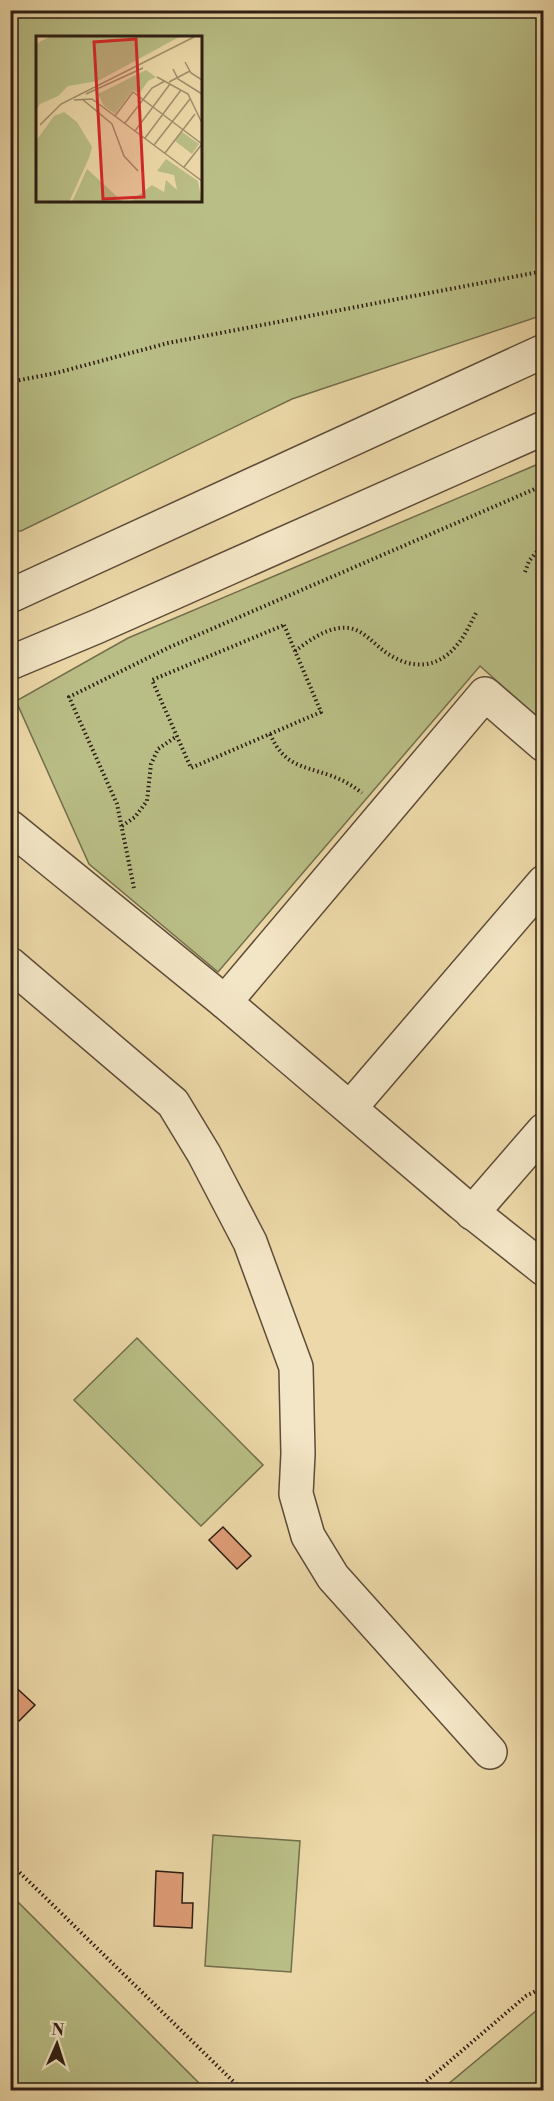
<svg xmlns="http://www.w3.org/2000/svg" width="554" height="2101" viewBox="0 0 554 2101" font-family="'Libre Bodoni',serif">
<style>
.green{fill:#b9be86;stroke:#736e4c;stroke-width:1.5;fill-rule:evenodd}
.building{fill:#df9d77;stroke:#2d1e13;stroke-width:1.5}
.lines{fill:none;stroke-linecap:round;stroke-linejoin:round}
.minor-casing{stroke:#5d4c38;stroke-width:36}
.path{stroke:#2d1e13;stroke-width:4;stroke-dasharray:1.5 3;stroke-linecap:butt}
.minor{stroke:#f3e6c6;stroke-width:33}
.inset-road{fill:none;stroke:#a08e6c;stroke-width:1.5}
.view{fill:#d62828;fill-opacity:0.15;stroke:#d62828;stroke-width:3}
.inset-edge{fill:none;stroke:#2d1e13;stroke-width:3}
</style>
<rect width="100%" height="100%" fill="#ecd8a8"/>
<filter id="stains"><feTurbulence type="fractalNoise" baseFrequency=".00333" numOctaves="4"/><feColorMatrix values="0 0 0 0 .2 0 0 0 0 .09 0 0 0 0 .02 0 0 0 .5 -.17"/></filter>
<radialGradient id="worn" r=".72"><stop offset=".6" stop-color="#630" stop-opacity="0"/><stop offset="1" stop-color="#630" stop-opacity=".3"/></radialGradient>
<!-- green -->
<g class="green">
<path d="M11,10L543,11V315L292,399L21,531H11ZM38,38H201V201H38Z"/>
<polygon points="543,462 543,722 480,666 218,972 89,864 16,701 128,638"/>
<polygon points="137,1338 263,1465 201,1526 74,1400"/>
<polygon points="213,1835 300,1841 291,1972 205,1966"/>
<polygon points="11,1895 206,2090 11,2090"/>
<polygon points="543,2004 543,2090 441,2090 543,2005"/>
</g>
<!-- building -->
<g class="building">
<polygon points="223,1527 251,1556 237,1569 209,1540"/>
<polygon points="10,1682 35,1705 19,1721 10,1713"/>
<polygon points="156,1871 183,1873 182,1903 193,1903 192,1928 154,1926"/>
</g>
<g class="lines">
<!-- minor casing -->
<g class="minor-casing">
<g id="minor">
<polyline points="10,596 544,351"/>
<polyline points="10,663 96,627 544,428"/>
<polyline points="10,827 225,1002 462,1204 544,1269"/>
<polyline points="10,964 173,1103 204,1154 250,1242 296,1367 298,1454 296,1494 308,1536 333,1577 490,1752"/>
<polyline points="225,1002 485,694 544,745"/>
<polyline points="350,1108 544,882"/>
<polyline points="472,1213 544,1130"/>
</g>
</g>
<!-- path -->
<g class="path">
<polyline points="10,382 56,373 168,343 544,271"/>
<polyline points="525,572 529,561 544,543"/>
<polygon points="284,625 321,712 191,768 152,680"/>
<path d="M295,651C310,640 328,626 349,628C363,630 373,643 384,651C408,669 436,671 457,645C465,636 470,624 476,613"/>
<path d="M270,734C284,765 299,765 329,775C341,779 352,785 362,793"/>
<polyline points="122,826 135,817 147,801 151,764 158,749 177,736"/>
<polyline points="134,888 117,804 69,697 170,647 544,485"/>
<polyline points="10,1863 242,2090"/>
<polyline points="416,2090 526,1996 544,1987"/>
</g>
<!-- minor -->
<use href="#minor" class="minor"/>
</g>
<!-- overview -->
<g transform="translate(36 36)">
<rect width="166" height="166" fill="#ecd8a8"/>
<path d="M13,1H143L62,45L32,50L22,60L4,68L0,74V8ZM110,34L120,41L112,45L103,58L97,54L79,78L68,70L62,58ZM28,76L41,86L56,111L53,122L33,166H0V105L18,80ZM146,96L163,108L156,118L139,105ZM130,123L162,145L166,166H94L116,149L128,156L130,144L141,154L138,139L121,135ZM51,133L87,166H36Z" fill="#b9be86"/>
<path class="inset-road" d="M149,26L155,37L166,44M137,33L142,43L166,58M121,41L152,58L166,87M133,46L154,35M50,58L107,32M46,63L76,88L88,120L102,135M38,64L56,63L166,145M79,80L97,56L166,108M89,87L116,52L129,45M4,89L25,68L158,1M99,95L134,48M109,102L145,54M118,109L154,63M129,117L159,78M148,131L166,108"/>
<path class="view" d="M100,3L108,161L67,163L58,6Z"/>
<rect width="166" height="166" class="inset-edge"/>
</g>
<!-- margin -->
<rect width="554" height="2101" fill="none" stroke="#ecd8a8" stroke-width="36"/>
<rect x="12" y="12" width="530" height="2077" fill="none" stroke="#2d1e13" stroke-width="3"/>
<rect x="18" y="18" width="518" height="2065" fill="none" stroke="#2d1e13" stroke-width="1.5"/>
<!-- north arrow -->
<g transform="translate(57 2044) rotate(3)" stroke="#f3e6c6" stroke-width="4.5" paint-order="stroke">
<path d="M0-4.5L10 22L0 15L-10 22Z" fill="#2d1e13"/>
<text y="-9" font-size="16" font-weight="bold" text-anchor="middle" fill="#2d1e13">N</text>
</g>
<rect width="100%" height="100%" filter="url(#stains)"/>
<rect width="100%" height="100%" fill="url(#worn)"/>
</svg>
